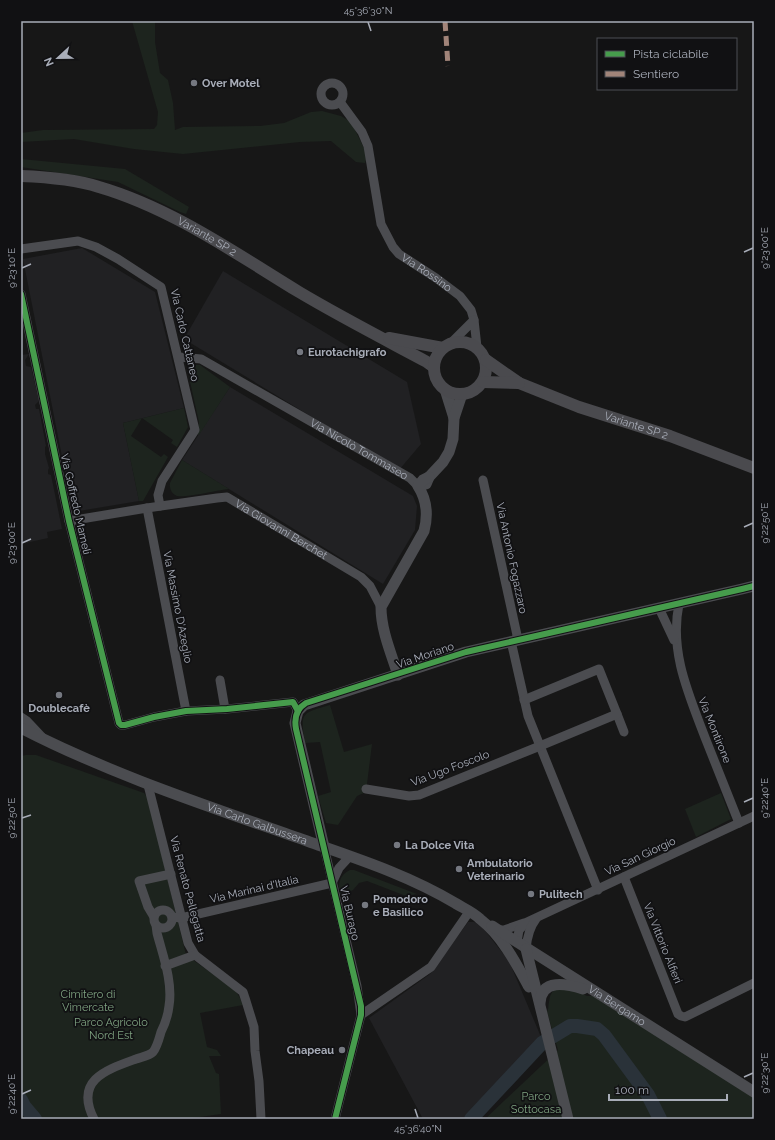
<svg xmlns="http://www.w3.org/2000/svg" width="775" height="1140" viewBox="0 0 775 1140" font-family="Raleway,sans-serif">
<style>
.built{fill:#212123}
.green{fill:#1d241e}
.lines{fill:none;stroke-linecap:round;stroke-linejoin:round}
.river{stroke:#2a3239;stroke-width:14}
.minor{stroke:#4b4c50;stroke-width:9}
.tertiary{stroke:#4b4c50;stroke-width:11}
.secondary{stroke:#4a4a4e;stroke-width:12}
.quiet{stroke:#a18479;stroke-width:5;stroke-dasharray:10 5;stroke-linecap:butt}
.cycleway-casing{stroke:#111113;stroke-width:8}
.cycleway{stroke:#469c4c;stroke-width:6}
.ticks{fill:none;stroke:#a8adb8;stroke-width:1.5}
.poi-dot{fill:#757880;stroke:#111113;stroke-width:1.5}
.labels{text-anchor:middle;stroke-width:3.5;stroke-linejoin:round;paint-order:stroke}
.poi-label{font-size:11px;font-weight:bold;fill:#a8adb8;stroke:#111113;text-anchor:start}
.street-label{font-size:11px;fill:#a8adb8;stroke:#111113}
.park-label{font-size:11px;fill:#7fa381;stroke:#111113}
.neatline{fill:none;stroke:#a8adb8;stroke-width:1.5}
.ticks-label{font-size:10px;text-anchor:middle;fill:#a8adb8}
</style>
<rect width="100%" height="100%" fill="#171717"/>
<!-- built -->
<g class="built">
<polygon points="82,248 155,292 184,408 123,423 139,501 73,512 23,259"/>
<polygon points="223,271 407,382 421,444 399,470 184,339"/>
<polygon points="29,354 25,360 26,366 31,367 39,401 35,405 36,409 39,409 46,446 45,447 45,454 49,468 48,470 48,474 51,475 62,529 47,532 48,538 21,544 21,355"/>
<polygon points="230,387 413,496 417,506 415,530 383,584 182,460"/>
<polygon points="468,922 474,922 482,927 509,961 541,1037 463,1119 423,1119 369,1018 430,974"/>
</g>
<!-- green -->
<g class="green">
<polygon points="132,21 155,21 155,42 160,73 168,80 173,103 175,130 183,127 260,126 284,123 311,112 322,111 341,116 351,122 364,148 367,157 365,163 356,162 331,141 300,142 183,154 134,149 74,139 21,142 21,133 43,130 154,129 157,125 158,112"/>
<polygon points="21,159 125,169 189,207 186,214 180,212 118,182 21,167"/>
<polygon points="196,365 200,365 230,387 199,435 197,434 199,422 189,377 189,372"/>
<polygon points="184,408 188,427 177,447 171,443 173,440 142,418 131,436 161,457 164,454 168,457 143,501 139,501 123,423"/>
<path d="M182,460L229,489C218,490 186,498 177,496C172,494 169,489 170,483Z"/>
<path d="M330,705L344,752L372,744L366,792L357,796L338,825L326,823L318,796L331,792L320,742L305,743C300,713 301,713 330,705Z"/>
<polygon points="26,755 36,755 144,793 148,798 186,955 235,990 240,998 243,1005 200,1013 207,1047 217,1050 221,1056 209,1056 216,1073 219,1074 221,1114 186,1119 21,1119 21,756"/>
<polygon points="721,793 731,819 696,837 685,809"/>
<path d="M350,870H354L417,894L406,896L367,881L359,883L353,890L346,893L344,896V904C338,892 335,877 350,870Z"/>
<path d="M570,988L587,996H593L754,1097V1119H485L558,1050L547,1012C549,1008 548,1006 549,1002C551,987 557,989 570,988Z"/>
</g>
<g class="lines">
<!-- river -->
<g class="river">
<polyline points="21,1100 24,1106 35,1119"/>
<polyline points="471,1119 542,1043 570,1026 577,1026 597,1029 604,1035 648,1095 660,1119"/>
</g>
<!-- minor -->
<g class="minor">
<circle cx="332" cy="94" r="11"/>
<path id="s1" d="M340,102L362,132L368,146L381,224L393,247L399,254L436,278L460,296L471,310L474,320"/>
<polyline points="21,249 78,241 96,247 118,259 161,287 195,430 162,481 158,495 160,506"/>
<polyline points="21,294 69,521 119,723 121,725 125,725 154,717 186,711 227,709 293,702 298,711"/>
<polyline points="451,343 474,320 477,347"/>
<path id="s2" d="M179,357L201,359L410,478L418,486"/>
<polyline points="483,480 517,635 516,640"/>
<polyline points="147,508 186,711"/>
<path id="s3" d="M69,521L147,508L217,498L227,497L361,577L370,586L381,607"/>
<path d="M679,604C669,652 689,695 706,740C717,767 728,795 739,823"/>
<polyline points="659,608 674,640"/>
<polyline points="511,641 528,716 598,890"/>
<polyline points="220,680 225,709"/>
<polyline points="617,714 624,732"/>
<polyline points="21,717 27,721 42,737"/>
<polyline points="148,785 188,943 195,955 243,992 246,1001 254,1027 255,1051 259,1081 261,1119"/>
<polyline points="366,789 409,796 419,795 540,746 617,714 599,669 524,700"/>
<polyline points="324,847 357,986 361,1015 335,1119"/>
<polyline points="624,877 678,1014 681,1016 685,1017 754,983"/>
<polyline points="332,883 339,868 350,856"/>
<circle cx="163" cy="919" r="9"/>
<polyline points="154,917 148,907 139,881 171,874"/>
<polyline points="172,917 181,918 332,883"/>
<polyline points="498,930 504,930 524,923"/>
<polyline points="517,942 519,930 527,922 754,816"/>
<path d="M526,949C527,938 529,928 536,919"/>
<polyline points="165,966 195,955"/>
<polyline points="361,1015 431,967 469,912"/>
<path d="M94,1119C74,1080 106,1070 136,1059C141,1057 149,1056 153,1052C157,1047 159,1039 161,1032C165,1024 168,1015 169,1006C173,982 163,956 157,933L156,925"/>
</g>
<!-- tertiary -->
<g class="tertiary">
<polyline points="445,389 454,418"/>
<polyline points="426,484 429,477 443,462 449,452 453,439 454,418 462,394"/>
<path d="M398,675C391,653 381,630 381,607L424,531C428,516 427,500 418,486L423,480L429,477"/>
<path id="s4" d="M21,728C112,775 211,807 307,841C358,859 408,875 455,903C463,908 473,912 480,919C502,936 516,963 529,987"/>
<polyline points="324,847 295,723 298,711 304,705 466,652 742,589 754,586"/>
<path id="s5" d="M492,926L754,1092"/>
<polyline points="526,949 568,1119"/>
<path d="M540,1003C541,978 567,984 583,989"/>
</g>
<!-- secondary -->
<g class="secondary">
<path id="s6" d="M21,176C47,177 74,179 99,187C171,208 235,253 299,292C341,317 384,339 427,362L434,367"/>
<polyline points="389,338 443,348"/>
<circle cx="460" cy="368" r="26"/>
<path id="s7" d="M486,360L519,383L579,407L670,436L754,468"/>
<polyline points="483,382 519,383"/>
</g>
<!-- quiet -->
<polyline class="quiet" points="445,21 448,66"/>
<!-- cycleway casing -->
<g class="cycleway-casing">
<g id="cycleway">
<polyline points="21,294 69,521 119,723 121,725 125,725 154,717 186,711 227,709 293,702 298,711"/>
<path d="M335,1119L361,1015V1006L296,729C294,718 296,709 306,703L466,652L742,589L754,586"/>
</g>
</g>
<!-- cycleway -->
<use href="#cycleway" class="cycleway"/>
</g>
<!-- ticks -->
<path class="ticks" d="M368,22L371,31M744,252L753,248M22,268L31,264M744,527L753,523M22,543L31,539M744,802L753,798M22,818L31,815M744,1077L753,1073M22,1094L31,1090M415,1109L418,1118"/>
<!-- markers -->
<g class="poi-dot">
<circle cx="194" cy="83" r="4"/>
<circle cx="300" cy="352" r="4"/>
<circle cx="59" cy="695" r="4"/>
<circle cx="397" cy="845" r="4"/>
<circle cx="459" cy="869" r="4"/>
<circle cx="531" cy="894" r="4"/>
<circle cx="365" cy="905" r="4"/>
<circle cx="342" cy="1050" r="4"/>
</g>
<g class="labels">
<!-- poi labels -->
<g class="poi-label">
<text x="202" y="87">Over Motel</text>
<text x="308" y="356">Eurotachigrafo</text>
<text x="59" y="712" text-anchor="middle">Doublecafè</text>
<text x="405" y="849">La Dolce Vita</text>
<text x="467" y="867">Ambulatorio<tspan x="467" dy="13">Veterinario</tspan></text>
<text x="539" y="898">Pulitech</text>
<text x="373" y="903">Pomodoro<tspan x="373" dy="13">e Basilico</tspan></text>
<text x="334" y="1054" text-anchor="end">Chapeau</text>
</g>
<!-- street labels -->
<g class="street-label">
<text dy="4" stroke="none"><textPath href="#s6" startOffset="198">Variante SP 2</textPath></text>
<text dy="4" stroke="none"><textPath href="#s1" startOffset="200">Via Rossino</textPath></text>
<text transform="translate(185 335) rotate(77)" y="4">Via Carlo Cattaneo</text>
<text dy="4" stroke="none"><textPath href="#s7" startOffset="165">Variante SP 2</textPath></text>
<text dy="4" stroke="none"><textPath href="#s2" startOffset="204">Via Nicolò Tommaseo</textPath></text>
<text transform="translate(76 504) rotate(77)" y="4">Via Goffredo Mameli</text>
<text dy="4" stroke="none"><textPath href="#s3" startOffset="223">Via Giovanni Berchet</textPath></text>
<text transform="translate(512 558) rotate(78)" y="4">Via Antonio Fogazzaro</text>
<text transform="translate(178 607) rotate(79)" y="4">Via Massimo D'Azeglio</text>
<text transform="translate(425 655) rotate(-19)" y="4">Via Moriano</text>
<text transform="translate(715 730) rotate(68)" y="4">Via Montirone</text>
<text transform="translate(450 768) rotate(-21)" y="4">Via Ugo Foscolo</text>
<text dy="4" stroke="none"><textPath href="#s4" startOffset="255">Via Carlo Galbussera</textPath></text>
<text transform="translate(640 856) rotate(-25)" y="4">Via San Giorgio</text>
<text transform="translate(188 889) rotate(75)" y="4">Via Renato Pellegatta</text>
<text transform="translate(254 889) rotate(-13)" y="4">Via Marinai d'Italia</text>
<text transform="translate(350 913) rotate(77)" y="4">Via Burago</text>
<text transform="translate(663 943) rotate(68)" y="4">Via Vittorio Alfieri</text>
<text dy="4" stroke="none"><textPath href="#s5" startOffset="148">Via Bergamo</textPath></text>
</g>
<!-- park labels -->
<g class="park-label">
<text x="88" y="998">Cimitero di<tspan x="88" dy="13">Vimercate</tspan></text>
<text x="111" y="1026">Parco Agricolo<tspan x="111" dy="13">Nord Est</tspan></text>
<text x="536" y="1100">Parco<tspan x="536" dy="13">Sottocasa</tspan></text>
</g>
</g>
<!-- border -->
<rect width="775" height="1140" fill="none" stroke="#111113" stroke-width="44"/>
<!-- legend -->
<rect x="597" y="38" width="140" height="52" fill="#111113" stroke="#4d4f55"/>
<rect x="605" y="51" width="20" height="6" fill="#469c4c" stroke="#4d4f55"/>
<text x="633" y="58" font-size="12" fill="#a8adb8">Pista ciclabile</text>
<rect x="605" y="71" width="20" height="6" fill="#a18479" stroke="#4d4f55"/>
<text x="633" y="78" font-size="12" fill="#a8adb8">Sentiero</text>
<!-- north arrow -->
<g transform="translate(58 58) rotate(248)" stroke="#111113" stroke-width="3" paint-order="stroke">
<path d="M0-3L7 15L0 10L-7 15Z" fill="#a8adb8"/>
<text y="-6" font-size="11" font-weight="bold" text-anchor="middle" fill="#a8adb8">N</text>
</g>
<!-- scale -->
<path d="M609 1094v6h118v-6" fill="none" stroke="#a8adb8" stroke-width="2"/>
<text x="615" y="1094" font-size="12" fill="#a8adb8" stroke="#111113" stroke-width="3" paint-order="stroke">100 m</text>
<rect x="22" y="22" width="731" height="1096" class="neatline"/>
<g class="ticks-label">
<text x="368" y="14">45°36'30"N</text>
<text transform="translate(764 248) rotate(-90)" y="4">9°23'00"E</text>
<text transform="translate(11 268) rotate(-90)" y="4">9°23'10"E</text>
<text transform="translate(764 523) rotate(-90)" y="4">9°22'50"E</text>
<text transform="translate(11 543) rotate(-90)" y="4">9°23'00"E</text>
<text transform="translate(764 798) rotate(-90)" y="4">9°22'40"E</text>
<text transform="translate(11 818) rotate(-90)" y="4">9°22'50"E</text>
<text transform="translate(764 1073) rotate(-90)" y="4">9°22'30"E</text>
<text transform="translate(11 1094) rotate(-90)" y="4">9°22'40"E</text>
<text x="418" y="1132">45°36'40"N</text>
</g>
</svg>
